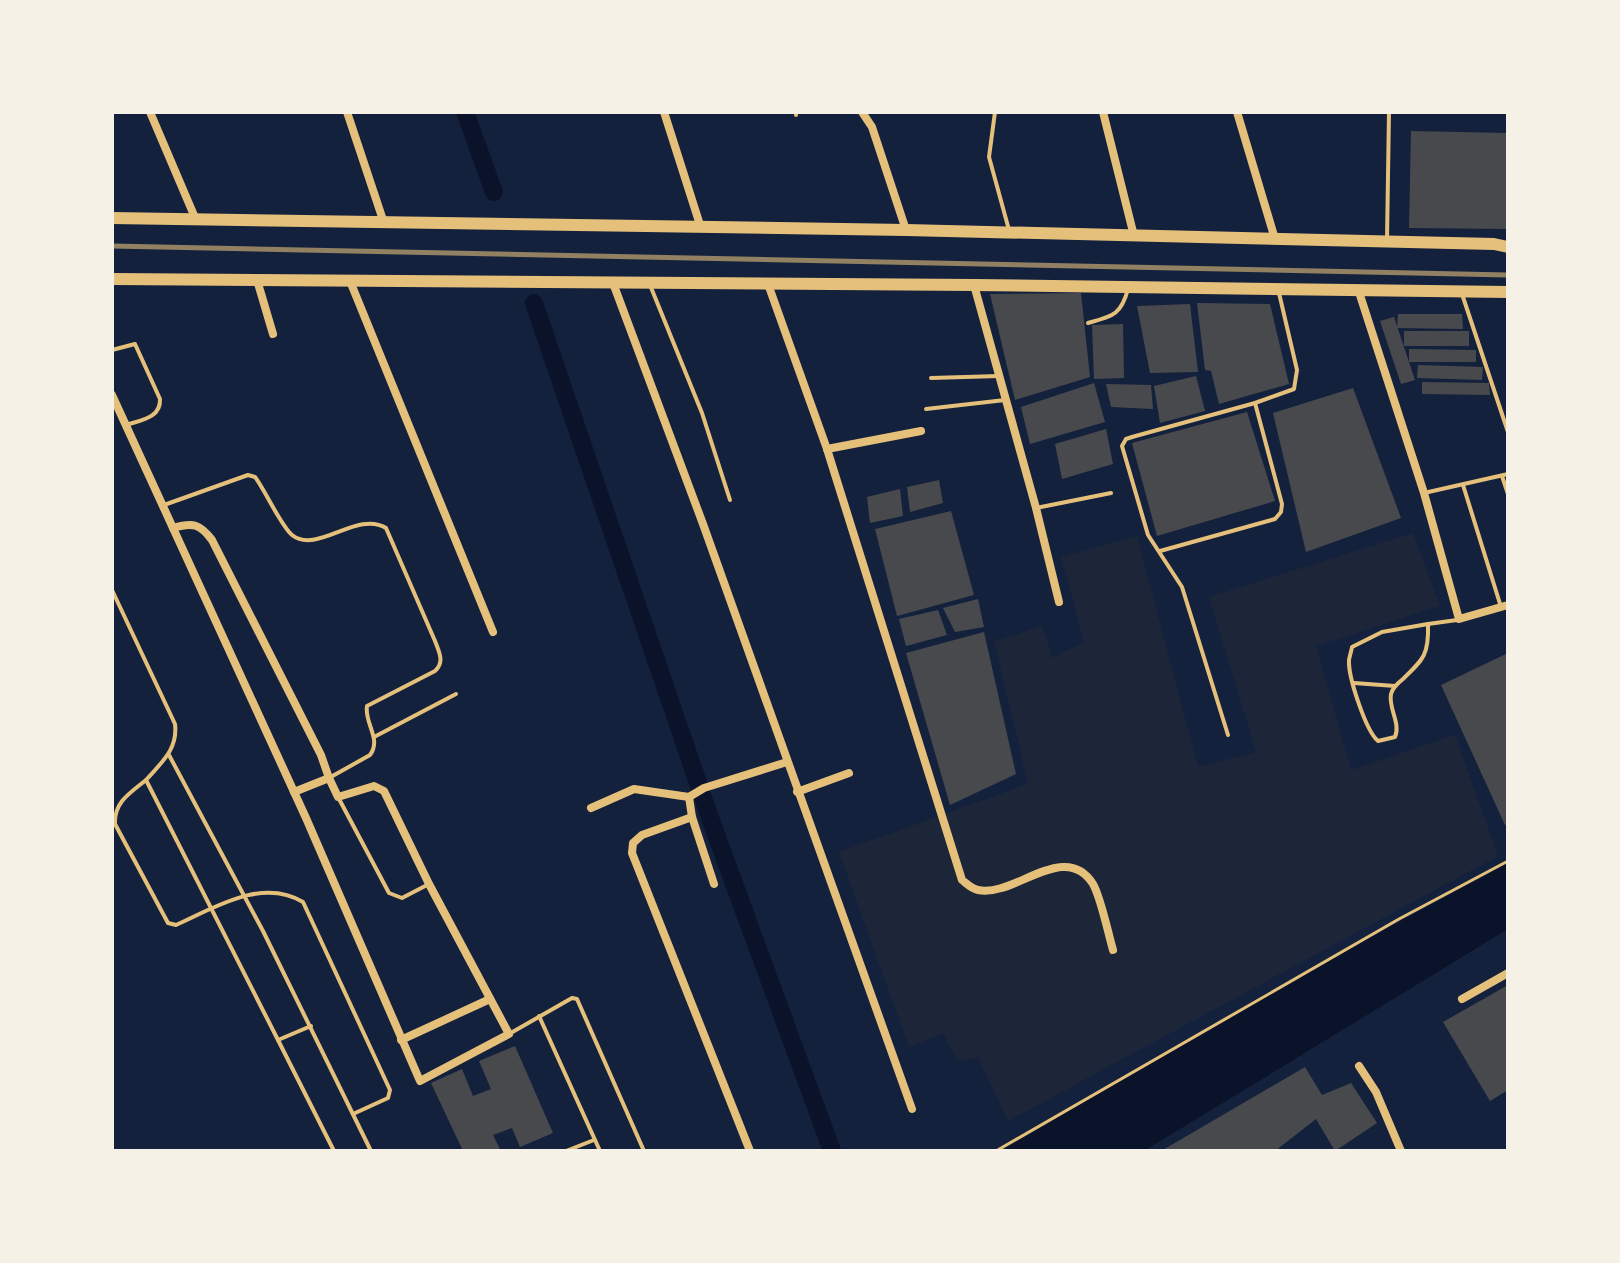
<svg xmlns="http://www.w3.org/2000/svg" width="1620" height="1263" viewBox="0 0 1620 1263" font-family="'DejaVu Sans',sans-serif">
<style>
.green{fill:#1d2539}
.water{fill:#0b132b}
.lines{fill:none;stroke-linecap:round;stroke-linejoin:round}
.canal{stroke:#0b132b;stroke-width:18}
.building{fill:#48494c}
.path{stroke:#e5c07b;stroke-width:3}
.service{stroke:#e5c07b;stroke-width:4}
.minor{stroke:#e5c07b;stroke-width:8}
.secondary{stroke:#e5c07b;stroke-width:12}
.rail{stroke:#918062;stroke-width:5}
</style>
<rect width="100%" height="100%" fill="#14213d"/>
<!-- green -->
<polygon class="green" points="1413,533 1440,606 1316,646 1351,770 1455,735 1498,856 1008,1121 978,1057 957,1061 943,1033 909,1047 839,852 1028,784 994,641 1042,626 1053,658 1084,642 1061,557 1137,536 1198,767 1256,752 1209,597"/>
<!-- water -->
<polygon class="water" points="1508,863 1508,929 1144,1151 1001,1151 1262,996"/>
<g class="lines">
<!-- canal -->
<g class="canal">
<polyline points="465,112 494,192"/>
<polyline points="534,303 710,818 832,1151"/>
</g>
</g>
<!-- building -->
<g class="building">
<polygon points="1411,131 1508,133 1508,229 1409,228"/>
<polygon points="1081,293 1090,377 1015,400 990,294"/>
<polygon points="1197,303 1270,304 1289,384 1219,404 1211,371 1205,370"/>
<polygon points="1190,304 1198,372 1150,373 1137,306"/>
<polygon points="1398,314 1462,314 1463,329 1397,328"/>
<polygon points="1394,317 1415,380 1401,384 1380,321"/>
<polygon points="1123,324 1124,378 1094,379 1092,325"/>
<rect x="1404" y="331" width="65" height="15"/>
<polygon points="1409,349 1476,350 1476,362 1409,362"/>
<polygon points="1418,365 1483,367 1482,380 1417,378"/>
<polygon points="1196,376 1205,411 1160,423 1154,386"/>
<polygon points="1422,382 1489,383 1490,395 1422,394"/>
<polygon points="1094,383 1105,422 1030,444 1021,407"/>
<polygon points="1106,384 1151,385 1153,409 1111,407"/>
<polygon points="1353,388 1401,518 1306,552 1273,413"/>
<polygon points="1247,412 1275,501 1157,536 1132,443"/>
<polygon points="1106,429 1113,464 1062,479 1055,444"/>
<polygon points="939,480 943,503 910,512 907,487"/>
<polygon points="900,489 903,516 870,523 867,497"/>
<polygon points="951,511 974,595 897,616 875,529"/>
<polygon points="978,599 984,627 955,632 943,608"/>
<polygon points="938,610 947,635 906,646 899,619"/>
<polygon points="984,632 1016,774 950,805 906,653"/>
<polygon points="1508,653 1508,824 1505,825 1441,685"/>
<polygon points="1508,985 1508,1090 1490,1101 1443,1022"/>
<polygon points="515,1046 553,1133 520,1147 512,1128 493,1135 501,1151 463,1151 431,1083 462,1069 473,1096 491,1089 479,1061"/>
<polygon points="1305,1067 1322,1095 1351,1083 1377,1123 1335,1151 1316,1119 1275,1151 1161,1151"/>
</g>
<g class="lines">
<!-- path -->
<polyline class="path" points="996,1151 1399,919 1508,861"/>
<!-- service -->
<g class="service">
<polyline points="796,112 796,115"/>
<polyline points="995,112 989,157 1009,230"/>
<polyline points="1387,239 1389,112"/>
<polyline points="650,285 702,413 730,500"/>
<polyline points="1462,294 1508,432"/>
<path d="M1088,323C1113,316 1121,315 1128,289"/>
<path d="M112,350L135,344L160,399C161,418 141,420 126,425"/>
<polyline points="931,378 999,376"/>
<polyline points="926,409 1005,400"/>
<polyline points="1502,476 1508,494"/>
<polyline points="1463,485 1501,607"/>
<polyline points="1424,493 1508,474"/>
<path d="M164,505L248,475L255,477C265,490 281,526 292,535C317,555 357,510 386,528L435,641C439,652 445,662 435,671L367,706C364,723 382,739 370,755L329,778"/>
<polyline points="1036,508 1111,493"/>
<polyline points="1160,551 1275,519 1281,512 1282,504 1255,403"/>
<path d="M112,590L175,724C178,749 162,762 146,780L278,1040L311,1026"/>
<path d="M1428,624C1429,654 1424,659 1403,679C1398,683 1393,687 1391,694C1388,708 1401,723 1395,737L1378,741C1366,731 1348,677 1349,660C1349,659 1352,648 1352,647L1382,632Z"/>
<polyline points="1428,624 1457,620"/>
<polyline points="1354,683 1395,686"/>
<polyline points="1228,735 1182,587 1148,535 1122,446 1126,439 1132,437 1255,403 1294,389 1297,370 1279,293"/>
<polyline points="374,737 456,694"/>
<polyline points="169,755 263,931 371,1151"/>
<path d="M146,780C130,793 114,802 115,824L168,923L176,925C214,908 262,877 303,902L390,1090L388,1098L353,1114"/>
<polyline points="338,797 389,893 402,898 429,884"/>
<polyline points="539,1016 600,1151"/>
<polyline points="509,1034 572,998 577,999 644,1151"/>
<polyline points="278,1040 334,1151"/>
<polyline points="566,1151 594,1140"/>
</g>
<!-- minor -->
<g class="minor">
<polyline points="150,112 196,220"/>
<polyline points="347,112 384,223"/>
<polyline points="664,112 701,228"/>
<polyline points="862,112 872,127 906,230"/>
<polyline points="1103,112 1134,236"/>
<polyline points="1237,112 1275,239"/>
<polyline points="257,280 273,334"/>
<polyline points="350,281 493,632"/>
<polyline points="613,283 703,524 912,1109"/>
<path d="M768,284L827,449L962,880C967,884 972,889 978,890C1014,898 1065,839 1093,884C1101,898 1108,933 1113,950"/>
<polyline points="974,285 1036,508 1059,602"/>
<polyline points="1359,292 1424,493 1459,619 1508,605"/>
<polyline points="112,395 306,818 420,1081 509,1034 429,884 384,791 374,786 338,797 329,778"/>
<polyline points="827,449 921,431"/>
<path d="M173,528C193,522 200,524 212,540L321,755L329,778L294,792"/>
<polyline points="797,792 849,773"/>
<polyline points="689,797 692,817 714,884"/>
<polyline points="591,808 634,789 689,797 704,788 787,762"/>
<polyline points="692,817 642,835 633,843 632,853 750,1151"/>
<polyline points="1462,999 1508,973"/>
<polyline points="401,1040 490,999"/>
<polyline points="1359,1066 1376,1092 1401,1151"/>
</g>
<!-- secondary -->
<g class="secondary">
<polyline points="112,218 906,230 1494,244 1508,247"/>
<polyline points="112,279 974,285 1508,292"/>
</g>
<!-- rail -->
<polyline class="rail" points="112,246 1508,275"/>
</g>
<!-- border -->
<rect width="1620" height="1263" fill="none" stroke="#f6f1e7" stroke-width="228"/>
</svg>
